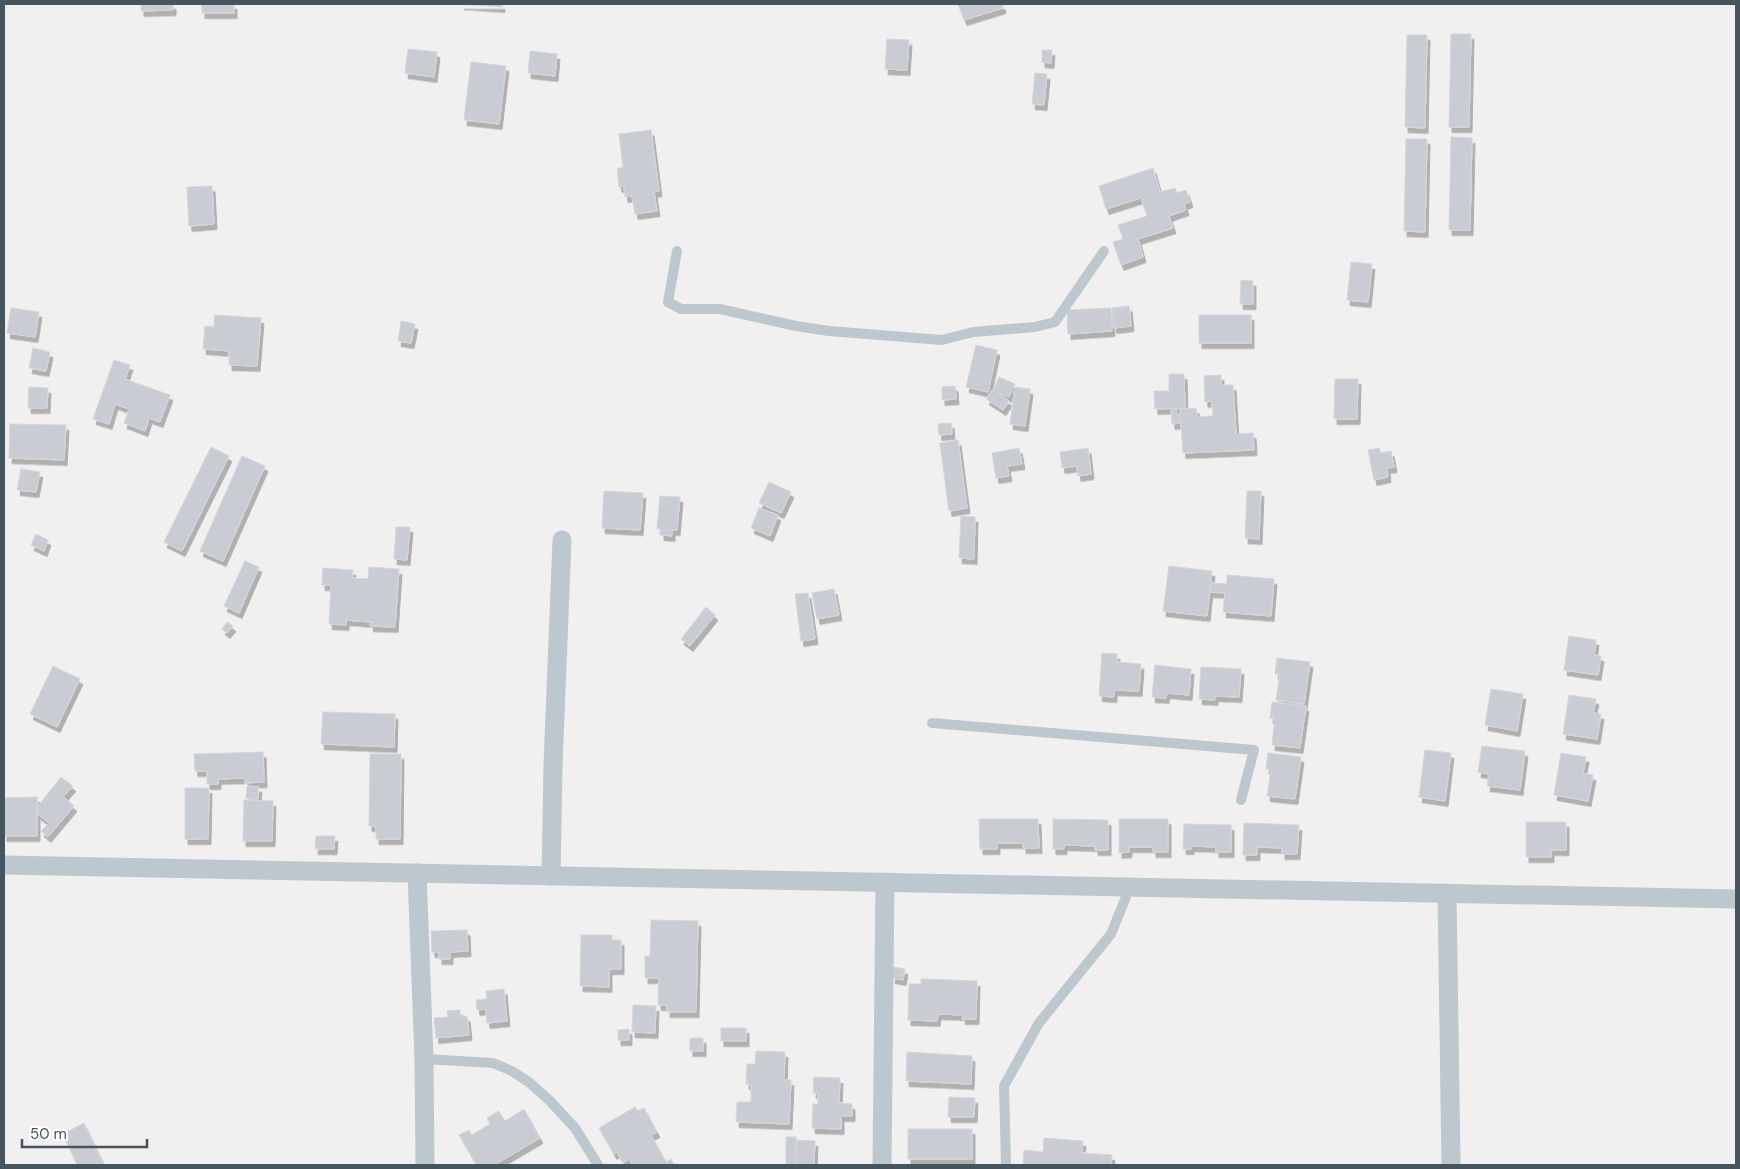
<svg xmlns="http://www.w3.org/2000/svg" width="1740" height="1169" viewBox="0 0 1740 1169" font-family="'DM Sans',sans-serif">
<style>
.building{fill:#c9ccd2;stroke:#d3d6db;filter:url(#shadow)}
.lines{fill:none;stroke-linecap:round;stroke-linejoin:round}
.lane{stroke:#bcc8ce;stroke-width:10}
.street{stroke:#bcc8ce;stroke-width:19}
</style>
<defs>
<filter id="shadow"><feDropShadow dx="3" dy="5.5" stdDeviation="0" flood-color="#0004"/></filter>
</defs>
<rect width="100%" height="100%" fill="#f1efef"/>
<!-- building -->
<g class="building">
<polygon points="141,4 173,4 173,10 141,11"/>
<rect x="202" y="4" width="32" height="9"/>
<polygon points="461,4 502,4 502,7"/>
<polygon points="958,4 1002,4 1003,8 964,20"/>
<polygon points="1451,34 1471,34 1469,127 1449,127"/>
<polygon points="1407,35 1427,35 1425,128 1405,127"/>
<polygon points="887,39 909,40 907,70 885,69"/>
<polygon points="408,49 437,52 434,77 405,73"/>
<polygon points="1042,50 1052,50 1051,63 1042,62"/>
<polygon points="530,51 557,54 555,76 528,73"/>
<polygon points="471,62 506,66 499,124 464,120"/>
<polygon points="1035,73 1047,74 1044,105 1032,104"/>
<polygon points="651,130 659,191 654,192 657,211 635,214 632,196 625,197 624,186 619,187 617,169 623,167 619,134"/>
<polygon points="1451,137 1472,138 1470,230 1449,230"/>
<polygon points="1406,139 1427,139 1425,232 1404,231"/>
<polygon points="1153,168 1160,192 1175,188 1177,193 1186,190 1190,202 1184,204 1186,210 1169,216 1173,228 1138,239 1143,257 1121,265 1113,242 1123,239 1118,225 1147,216 1141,198 1106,209 1099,186"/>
<polygon points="212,186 214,224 189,226 187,187"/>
<polygon points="1351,262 1372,264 1368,302 1347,300"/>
<polygon points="1241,280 1253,281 1253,304 1240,304"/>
<polygon points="1129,306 1131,326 1114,328 1112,308"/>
<polygon points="11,308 39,312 35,337 7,333"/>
<polygon points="1111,308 1112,331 1068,334 1067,310"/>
<polygon points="215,315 261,318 257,366 229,365 229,351 203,349 205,326 214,327"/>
<rect x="1199" y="315" width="52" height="28"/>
<polygon points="401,321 415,324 411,343 398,341"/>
<polygon points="976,345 997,350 988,392 966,387"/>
<polygon points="33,348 50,352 46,371 29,368"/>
<polygon points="114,360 130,365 125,379 170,395 160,422 149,418 145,431 124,423 129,409 115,404 109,424 93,419"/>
<polygon points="1169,374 1184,374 1185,408 1155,409 1154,391 1169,391"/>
<polygon points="1221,375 1221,385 1233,385 1236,434 1253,433 1254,450 1183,453 1180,409 1196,408 1197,417 1213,416 1212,401 1205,402 1204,376"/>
<polygon points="999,377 1015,384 1009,397 993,390"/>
<polygon points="1335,379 1358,379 1357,419 1334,419"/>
<polygon points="955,386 956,399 942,400 942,387"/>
<polygon points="29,387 48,388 47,408 28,408"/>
<polygon points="1015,387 1030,389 1025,426 1010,424"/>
<polygon points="993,389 1009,401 1003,410 986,399"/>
<polygon points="1176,408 1177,415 1180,415 1181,423 1172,424 1171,409"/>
<polygon points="951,423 952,434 939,435 938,424"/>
<polygon points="10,424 66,425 64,460 9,458"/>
<polygon points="958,440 967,508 949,511 940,443"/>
<polygon points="211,447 229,456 182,551 164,542"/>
<polygon points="1019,448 1022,464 1007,466 1009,476 996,478 992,453"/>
<polygon points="1088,448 1091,474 1078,476 1077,466 1062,468 1060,452"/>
<polygon points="1379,448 1381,453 1391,451 1394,467 1387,468 1388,477 1374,480 1368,450"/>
<polygon points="242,456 265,466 223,561 200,551"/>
<polygon points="21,469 40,472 36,492 17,490"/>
<polygon points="769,482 791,492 781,513 759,503"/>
<polygon points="604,491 643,493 640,530 602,528"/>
<polygon points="1247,491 1261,491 1259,539 1245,538"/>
<polygon points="660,496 680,497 677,530 672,530 672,536 661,535 661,529 657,529"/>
<polygon points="759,508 778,515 770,536 751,528"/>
<polygon points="961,516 975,517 974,559 959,558"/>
<polygon points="396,527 410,527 407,560 394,559"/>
<polygon points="36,534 48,540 44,551 31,545"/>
<polygon points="245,561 259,567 239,613 224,606"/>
<polygon points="1169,566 1212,571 1207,616 1163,611"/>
<polygon points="369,567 399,569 395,627 370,626 371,622 346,620 346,625 329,624 331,585 322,585 323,568 353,570 352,578 368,579"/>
<polygon points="1227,575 1274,579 1271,616 1223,612 1225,593 1210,592 1211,583 1227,584"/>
<polygon points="834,589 839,615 817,619 812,593"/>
<polygon points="808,593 815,639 801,641 795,594"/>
<polygon points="706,607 715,615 690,646 681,639"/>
<polygon points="227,622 233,626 227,633 222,629"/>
<polygon points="1569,636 1596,640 1594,655 1601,656 1598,675 1564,670"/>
<polygon points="1102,653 1117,654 1117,662 1141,664 1139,691 1114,690 1114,697 1099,696"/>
<polygon points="1277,658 1310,662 1304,704 1276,700 1280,674 1275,674"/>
<polygon points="1155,665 1191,669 1189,695 1167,693 1166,698 1152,697"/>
<polygon points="53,666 80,679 57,727 30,714"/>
<polygon points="1201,667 1241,669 1239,697 1215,696 1215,700 1199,699"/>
<polygon points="1491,689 1523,694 1517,731 1485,725"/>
<polygon points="1569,695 1596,699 1593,713 1601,714 1597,739 1563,734"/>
<polygon points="1272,702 1306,706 1300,748 1272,745 1275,718 1270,718"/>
<polygon points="323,712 395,714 394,747 321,744"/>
<polygon points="1482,746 1525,751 1520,790 1487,786 1489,774 1478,772"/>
<polygon points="1425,750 1451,753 1445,801 1419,797"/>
<polygon points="263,752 264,782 245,783 245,778 218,779 218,784 207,784 207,771 195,771 194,754"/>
<polygon points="1268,753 1301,757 1295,799 1267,796 1271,769 1266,769"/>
<polygon points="1561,753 1586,757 1583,773 1593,775 1588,801 1554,795"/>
<polygon points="370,754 401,754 400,839 376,839 376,826 369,826"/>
<polygon points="61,777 73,786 63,797 74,806 48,837 41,831 49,823 34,811"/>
<polygon points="247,786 259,787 258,799 246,798"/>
<polygon points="185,788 209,788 208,839 185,839"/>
<polygon points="37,797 37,836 4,836 4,798"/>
<polygon points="244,800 273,801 272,841 243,841"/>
<polygon points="979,819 1038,819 1039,848 1023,848 1023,843 997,843 997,849 980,849"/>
<polygon points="1053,819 1108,820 1108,850 1095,850 1095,846 1064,845 1064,849 1053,849"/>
<polygon points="1119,819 1168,819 1168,852 1153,852 1153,847 1129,847 1129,852 1119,853"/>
<polygon points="1526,822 1566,822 1566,850 1551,850 1551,857 1526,857"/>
<polygon points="1244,823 1299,825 1297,854 1282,854 1282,848 1257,847 1257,855 1243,855"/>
<polygon points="1184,824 1231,825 1231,852 1216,852 1216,847 1191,846 1191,849 1183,849"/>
<polygon points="316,836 335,836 334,849 315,849"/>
<polygon points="651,920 698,921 696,1012 667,1012 667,1005 658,1005 659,978 645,978 645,956 650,956"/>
<polygon points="467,930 468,951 450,952 450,959 439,959 439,952 432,952 431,931"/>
<polygon points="581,935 612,935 612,940 621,940 621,969 609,969 609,987 580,986"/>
<polygon points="894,967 905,969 903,980 892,978"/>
<polygon points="921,979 977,981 976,1019 962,1019 963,1015 938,1014 937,1021 908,1020 909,984 921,984"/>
<polygon points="504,989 507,1021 487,1023 486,1009 477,1010 476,1000 487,999 486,991"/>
<polygon points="633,1005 656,1006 655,1033 632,1032"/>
<polygon points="460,1010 460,1017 467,1016 469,1035 436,1038 434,1018 448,1017 447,1011"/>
<rect x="721" y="1028" width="25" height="13"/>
<polygon points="629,1029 629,1040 618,1040 618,1030"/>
<rect x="690" y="1038" width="13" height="13"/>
<polygon points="756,1051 785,1052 784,1080 791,1080 789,1124 736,1122 737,1102 751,1102 751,1084 746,1084 747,1064 755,1064"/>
<polygon points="907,1052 972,1056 971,1084 906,1081"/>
<polygon points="814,1077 840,1078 839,1103 852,1104 852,1116 841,1116 841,1129 812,1128 813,1104 818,1104 818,1093 813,1093"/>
<polygon points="949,1097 975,1098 974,1117 948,1117"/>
<polygon points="635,1107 638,1111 644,1108 657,1132 651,1135 666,1162 671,1159 674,1165 633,1165 629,1159 623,1163 617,1152 614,1154 599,1128"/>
<polygon points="524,1109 540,1138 494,1165 477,1165 459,1135 469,1130 472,1135 490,1124 487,1118 499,1111 505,1121"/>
<polygon points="84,1123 104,1165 77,1165 63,1134"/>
<rect x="908" y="1129" width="64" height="30"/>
<rect x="786" y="1137" width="10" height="28"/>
<polygon points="1044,1138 1083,1141 1082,1153 1112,1155 1111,1165 1023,1165 1024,1150 1043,1152"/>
<polygon points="797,1140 815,1141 814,1164 796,1164"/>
</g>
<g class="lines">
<!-- lane -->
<g class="lane">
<polyline points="677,251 668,302 681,309 720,309 796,326 829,331 942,340 973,332 1035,327 1055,322 1104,251"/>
<polyline points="932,723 1254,750 1241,800"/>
<polyline points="424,1059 493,1063 512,1071 530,1083 550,1101 575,1128 598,1165"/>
<polyline points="1006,1165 1004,1086 1039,1023 1111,934 1130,887"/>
</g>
<!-- street -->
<g class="street">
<polyline points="4,865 1736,899"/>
<polyline points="417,873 424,1059 425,1165"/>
<polyline points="551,876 553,766 562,540"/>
<polyline points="1447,893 1451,1165"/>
<polyline points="882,1165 885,882"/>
</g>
</g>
<!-- border -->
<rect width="1740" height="1169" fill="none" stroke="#46545d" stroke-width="10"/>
<!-- scale -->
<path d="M22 1139v8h125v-8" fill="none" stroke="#46545d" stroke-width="2.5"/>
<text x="30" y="1139" font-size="15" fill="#46545d" stroke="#ffffff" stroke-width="4" paint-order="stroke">50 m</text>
</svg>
